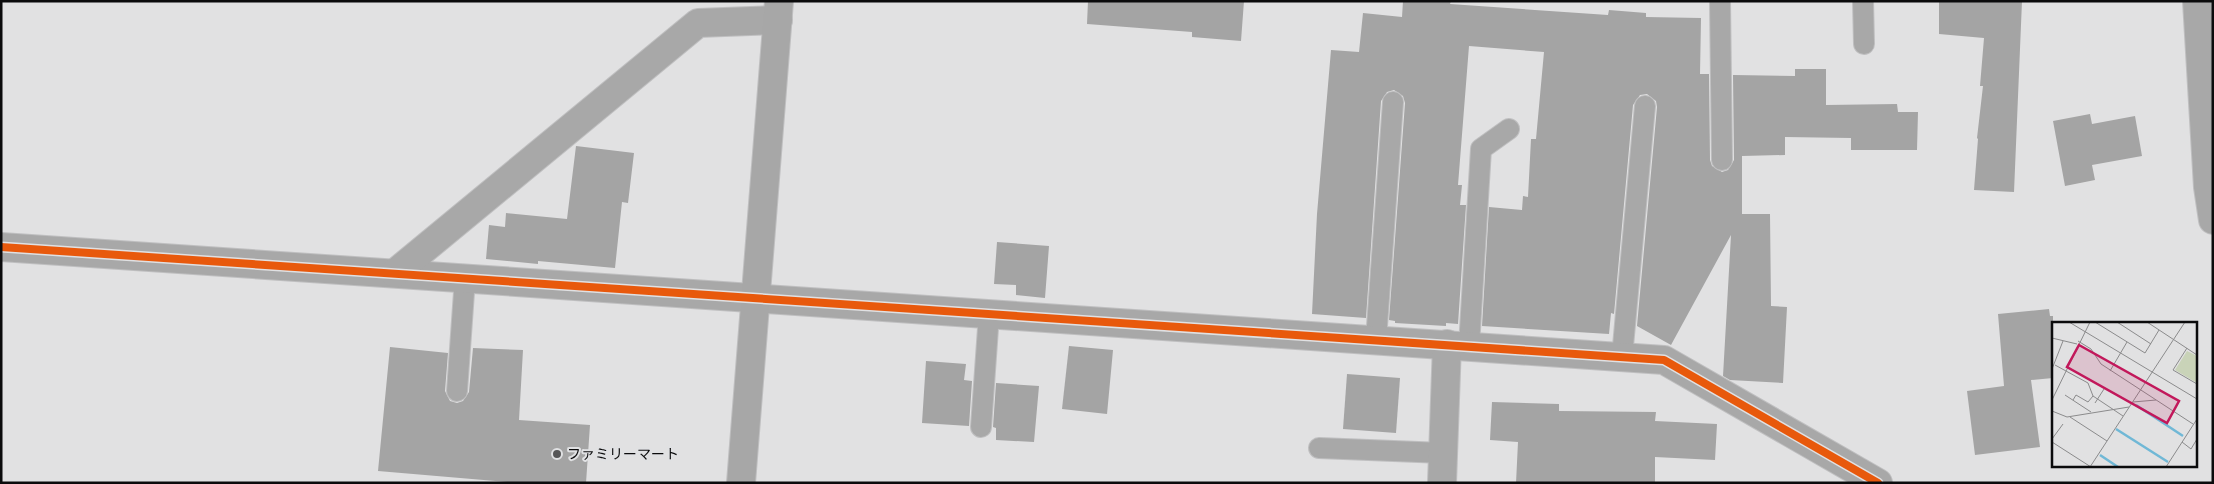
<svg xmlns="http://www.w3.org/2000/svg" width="2214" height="484" viewBox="0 0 2214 484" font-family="'PT Serif','Noto Sans JP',serif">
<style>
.building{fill:#a4a4a4}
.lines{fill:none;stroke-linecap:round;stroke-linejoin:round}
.lane-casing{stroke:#bfbfc0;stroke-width:22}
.street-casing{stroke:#bfbfc0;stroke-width:30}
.secondary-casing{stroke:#bfbfc0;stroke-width:30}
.lane{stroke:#a8a8a8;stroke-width:20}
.street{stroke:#a8a8a8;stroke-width:28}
.secondary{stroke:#a7a7a7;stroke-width:28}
.cycleway-casing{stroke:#e0e1e3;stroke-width:11}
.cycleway{stroke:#e8590c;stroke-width:8}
.poi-dot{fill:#565657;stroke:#e0e1e3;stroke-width:2}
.labels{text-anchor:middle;stroke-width:4;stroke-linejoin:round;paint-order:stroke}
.poi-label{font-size:14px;fill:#0b0b0c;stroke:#e0e1e3;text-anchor:start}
.inset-river{fill:none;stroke:#70b8d6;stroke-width:2.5}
.inset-road{fill:none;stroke:#8b8b8c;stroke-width:1}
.view{fill:#c2185b;fill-opacity:0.15;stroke:#c2185b;stroke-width:2.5}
.inset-edge{fill:none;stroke:#0b0b0c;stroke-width:2.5}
</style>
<rect width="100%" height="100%" fill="#e1e1e2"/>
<!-- building -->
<g class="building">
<polygon points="1088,1 1244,1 1241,41 1192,37 1192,32 1087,24"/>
<polygon points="1403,1 1451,1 1450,4 1608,15 1609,10 1646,13 1646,17 1701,18 1700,74 1709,74 1710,160 1712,166 1722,172 1728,170 1734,160 1733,75 1795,76 1795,69 1826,69 1826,105 1897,104 1898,112 1918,112 1917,150 1851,150 1851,138 1785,137 1785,155 1742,156 1742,214 1770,214 1771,306 1787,307 1783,383 1730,380 1723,376 1731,235 1671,345 1637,326 1657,107 1656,101 1647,94 1640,95 1633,105 1614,314 1611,313 1609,334 1482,326 1489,207 1522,210 1523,196 1528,197 1531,139 1536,139 1544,52 1469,46 1458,185 1462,185 1460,205 1466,205 1458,324 1446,323 1446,326 1395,323 1395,321 1389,320 1405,103 1403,96 1394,90 1387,92 1381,101 1366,318 1312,314 1317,214 1331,50 1359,52 1363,13 1402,17"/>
<polygon points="1939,1 2022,1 2014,192 1974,190 1978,139 1977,138 1983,86 1980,86 1984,38 1939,34"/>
<polygon points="2090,114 2092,124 2135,116 2142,156 2092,165 2095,180 2065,186 2053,121"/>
<polygon points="576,146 634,153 628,203 622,202 615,268 538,261 538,264 486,259 489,225 505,227 506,213 567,219"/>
<polygon points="997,242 1049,246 1045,298 1016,295 1016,285 994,284"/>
<polygon points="2049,309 2050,316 2053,316 2053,378 2031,380 2040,447 1975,455 1967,391 2004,386 1998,314"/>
<polygon points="1069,346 1113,350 1107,414 1062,409"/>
<polygon points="390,347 448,353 445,391 450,401 457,403 463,401 469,392 473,348 523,350 519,420 590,425 586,483 520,483 378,471"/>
<polygon points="926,361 966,364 964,380 972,381 969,426 922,423"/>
<polygon points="1347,374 1400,378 1396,433 1343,429"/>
<polygon points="996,383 1039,386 1034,442 996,440 996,428 993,427"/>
<polygon points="1492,402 1559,404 1559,411 1656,412 1655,421 1717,424 1715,460 1655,457 1655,483 1516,483 1518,442 1490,440"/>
</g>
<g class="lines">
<!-- lane casing -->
<g class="lane-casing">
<g id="lane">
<polyline points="1720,1 1722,160"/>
<polyline points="1863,1 1864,44"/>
<polyline points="1376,340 1393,102"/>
<polyline points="1469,346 1481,149 1509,129"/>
<polyline points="1622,357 1645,106"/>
<polyline points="457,391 465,278"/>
<polyline points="981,427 989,314"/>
<polyline points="1319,448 1443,453"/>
</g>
</g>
<!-- street casing -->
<g class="street-casing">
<g id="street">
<polyline points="2197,1 2208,187 2213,220"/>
<polyline points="1,247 1664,360 1878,483"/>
<polyline points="395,273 698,23 778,20"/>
<polyline points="1442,483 1447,344"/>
</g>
</g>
<!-- secondary casing -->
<g class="secondary-casing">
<polyline id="secondary" points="741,483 779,1"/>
</g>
<!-- lane -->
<use href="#lane" class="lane"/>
<!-- street -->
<use href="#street" class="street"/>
<!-- secondary -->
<use href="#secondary" class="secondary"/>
<!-- cycleway casing -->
<g class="cycleway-casing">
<polyline id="cycleway" points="1,247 1664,360 1878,483"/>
</g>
<!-- cycleway -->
<use href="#cycleway" class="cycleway"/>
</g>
<!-- markers -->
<circle class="poi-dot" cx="557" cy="454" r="5"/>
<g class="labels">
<!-- poi labels -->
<g class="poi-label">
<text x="567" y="459">ファミリーマート</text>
</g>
</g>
<!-- overview -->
<g transform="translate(2052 322)">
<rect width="145" height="145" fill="#e1e1e2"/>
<path d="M135,29L145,34V61L123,48Z" fill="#c9d3b8"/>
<path class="inset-river" d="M84,83L131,114M64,107L116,140M48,133L66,145"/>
<path class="inset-road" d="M17,0L145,77M43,0L93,31L107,8M65,0L99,22M95,0L145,33M0,16L25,22M26,19L39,27L49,42L141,102M135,26L121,48L145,62M3,43L36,61L41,74L71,94M0,47L11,19M58,49L75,20M13,73L39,90M0,78L38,0M21,78L24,73L36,80L41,74M81,80L104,78M43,81L52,67M0,89L15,95L77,85M18,95L55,119M0,117L11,102M0,120L39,145M130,120L139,127L145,117M38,145L133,0M114,145L145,97"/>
<path class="view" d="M27,23L127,79L115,101L15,45Z"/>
<rect width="145" height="145" class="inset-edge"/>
</g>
<!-- border -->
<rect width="2214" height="484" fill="none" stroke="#0b0b0c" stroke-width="5"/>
</svg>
